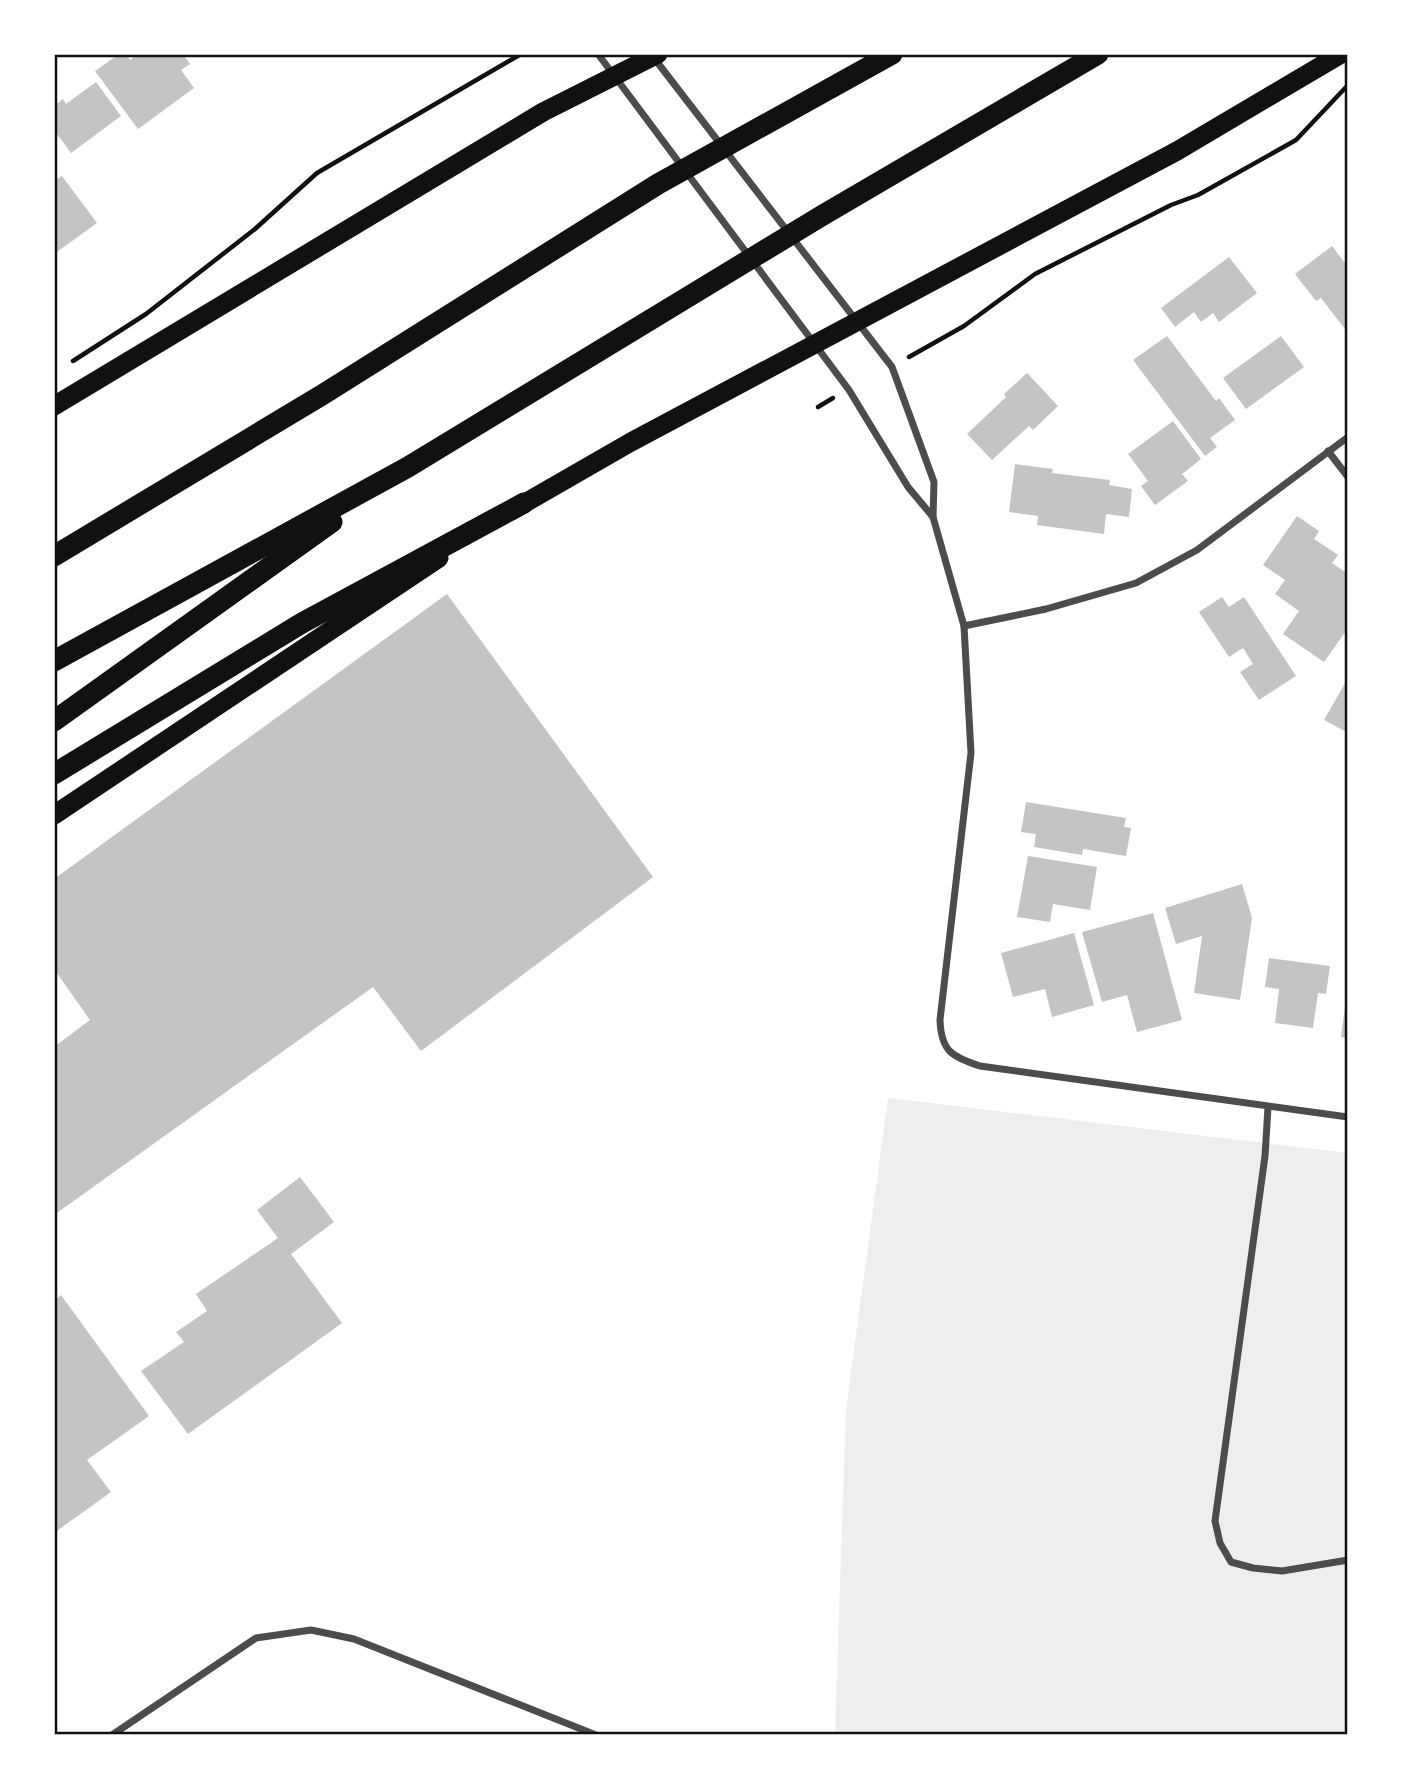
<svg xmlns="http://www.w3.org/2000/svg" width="1402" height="1789" viewBox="0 0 1402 1789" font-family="'DM Sans',sans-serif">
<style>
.green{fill:#eee}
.building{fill:#c4c4c4}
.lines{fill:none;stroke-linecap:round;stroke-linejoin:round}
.path{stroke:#111;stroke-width:4.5}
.minor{stroke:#4c4c4c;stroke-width:7}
.trunk{stroke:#111;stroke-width:19}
.motorway{stroke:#111;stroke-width:21}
.neatline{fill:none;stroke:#111;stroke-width:2.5}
</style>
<rect width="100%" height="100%" fill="#fff"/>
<!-- green -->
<polygon class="green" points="888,1098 1348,1153 1348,1735 835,1735 846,1410"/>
<!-- building -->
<g class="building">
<polygon points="119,54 126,54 130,60 138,54 183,54 190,64 181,70 194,88 138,129 95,71"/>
<polygon points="96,82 121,116 71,153 54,130 54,106 63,99 66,104"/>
<polygon points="62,176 97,223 54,254 54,181"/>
<polygon points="1332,246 1348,267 1348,333 1321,298 1316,301 1295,274"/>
<polygon points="1229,257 1257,293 1219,322 1213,313 1201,322 1194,312 1175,327 1161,308"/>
<polygon points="1167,336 1216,401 1219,398 1235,420 1210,438 1217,447 1205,456 1133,360"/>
<polygon points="1281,336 1304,367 1246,409 1223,378"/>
<polygon points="1027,373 1058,406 1033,430 1029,426 992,460 967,434 1006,397 1004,394"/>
<polygon points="1173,421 1201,459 1182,474 1188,481 1155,505 1141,486 1148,481 1128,454"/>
<polygon points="1015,464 1053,469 1052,473 1110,480 1109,485 1132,489 1129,517 1106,514 1104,534 1037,525 1038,516 1009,512"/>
<polygon points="1297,516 1319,531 1314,539 1338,555 1332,563 1348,574 1348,628 1324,662 1283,634 1299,611 1275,594 1285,580 1263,565"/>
<polygon points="447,594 653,877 421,1051 373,987 54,1215 54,1047 90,1020 54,969 54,879"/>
<polygon points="1222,597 1229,607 1244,597 1296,676 1259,700 1240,672 1253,664 1243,648 1229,657 1199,612"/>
<polygon points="1348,678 1348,733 1324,720"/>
<polygon points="1026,802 1126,818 1124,827 1131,828 1126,856 1083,849 1082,855 1034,847 1036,834 1021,832"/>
<polygon points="1028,856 1097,867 1090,910 1053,904 1050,922 1017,917"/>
<polygon points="1242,884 1252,918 1240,1000 1194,993 1202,936 1176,944 1165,908"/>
<polygon points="1153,913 1182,1020 1137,1032 1127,995 1102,1002 1082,932"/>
<polygon points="1074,933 1094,1005 1052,1017 1045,989 1013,997 1001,953"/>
<polygon points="1269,958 1330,966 1326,994 1318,993 1313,1028 1275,1023 1279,989 1265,987"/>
<polygon points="1346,999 1348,1000 1348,1038 1341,1037"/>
<polygon points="300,1177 334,1222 291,1254 342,1323 188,1434 141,1371 184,1342 176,1332 207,1311 196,1294 278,1238 257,1210"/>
<polygon points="61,1295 149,1416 87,1460 111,1492 54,1533 54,1301"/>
</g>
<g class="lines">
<!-- path -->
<g class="path">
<polyline points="909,357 964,326 1035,274 1171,205 1198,195 1296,140 1348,85"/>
<polyline points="73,361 146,314 255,229 317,173 521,54"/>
<polyline points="818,407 833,398"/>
</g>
<!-- minor -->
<g class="minor">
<polyline points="598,54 849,390 908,487 933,517"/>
<path d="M654,58L892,367L934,482L933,517L964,626L971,753L940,1020C941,1051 952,1057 980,1066L1348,1117"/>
<polyline points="1328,451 1348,477"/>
<polyline points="964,626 1046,609 1136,583 1197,550 1348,437"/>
<polyline points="1268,1107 1265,1156 1215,1521 1220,1543 1231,1562 1253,1568 1282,1571 1348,1560"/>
<polyline points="112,1735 256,1638 311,1630 354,1639 596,1735"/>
</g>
<!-- trunk -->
<g class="trunk">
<polyline points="54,406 543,112 658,54"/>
<polyline points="511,511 631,442 1177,151 1341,54"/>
<polyline points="54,815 439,558"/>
</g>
<!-- motorway -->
<g class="motorway">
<polyline points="54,556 322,395 658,184 892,54"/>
<polyline points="54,661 408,467 823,215 1098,54"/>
<polyline points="54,721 332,522"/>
<polyline points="54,774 302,623 524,503"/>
</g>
</g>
<!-- border -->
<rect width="1402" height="1789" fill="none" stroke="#ffffff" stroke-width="112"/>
<rect x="56" y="56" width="1290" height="1677" class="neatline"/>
</svg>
